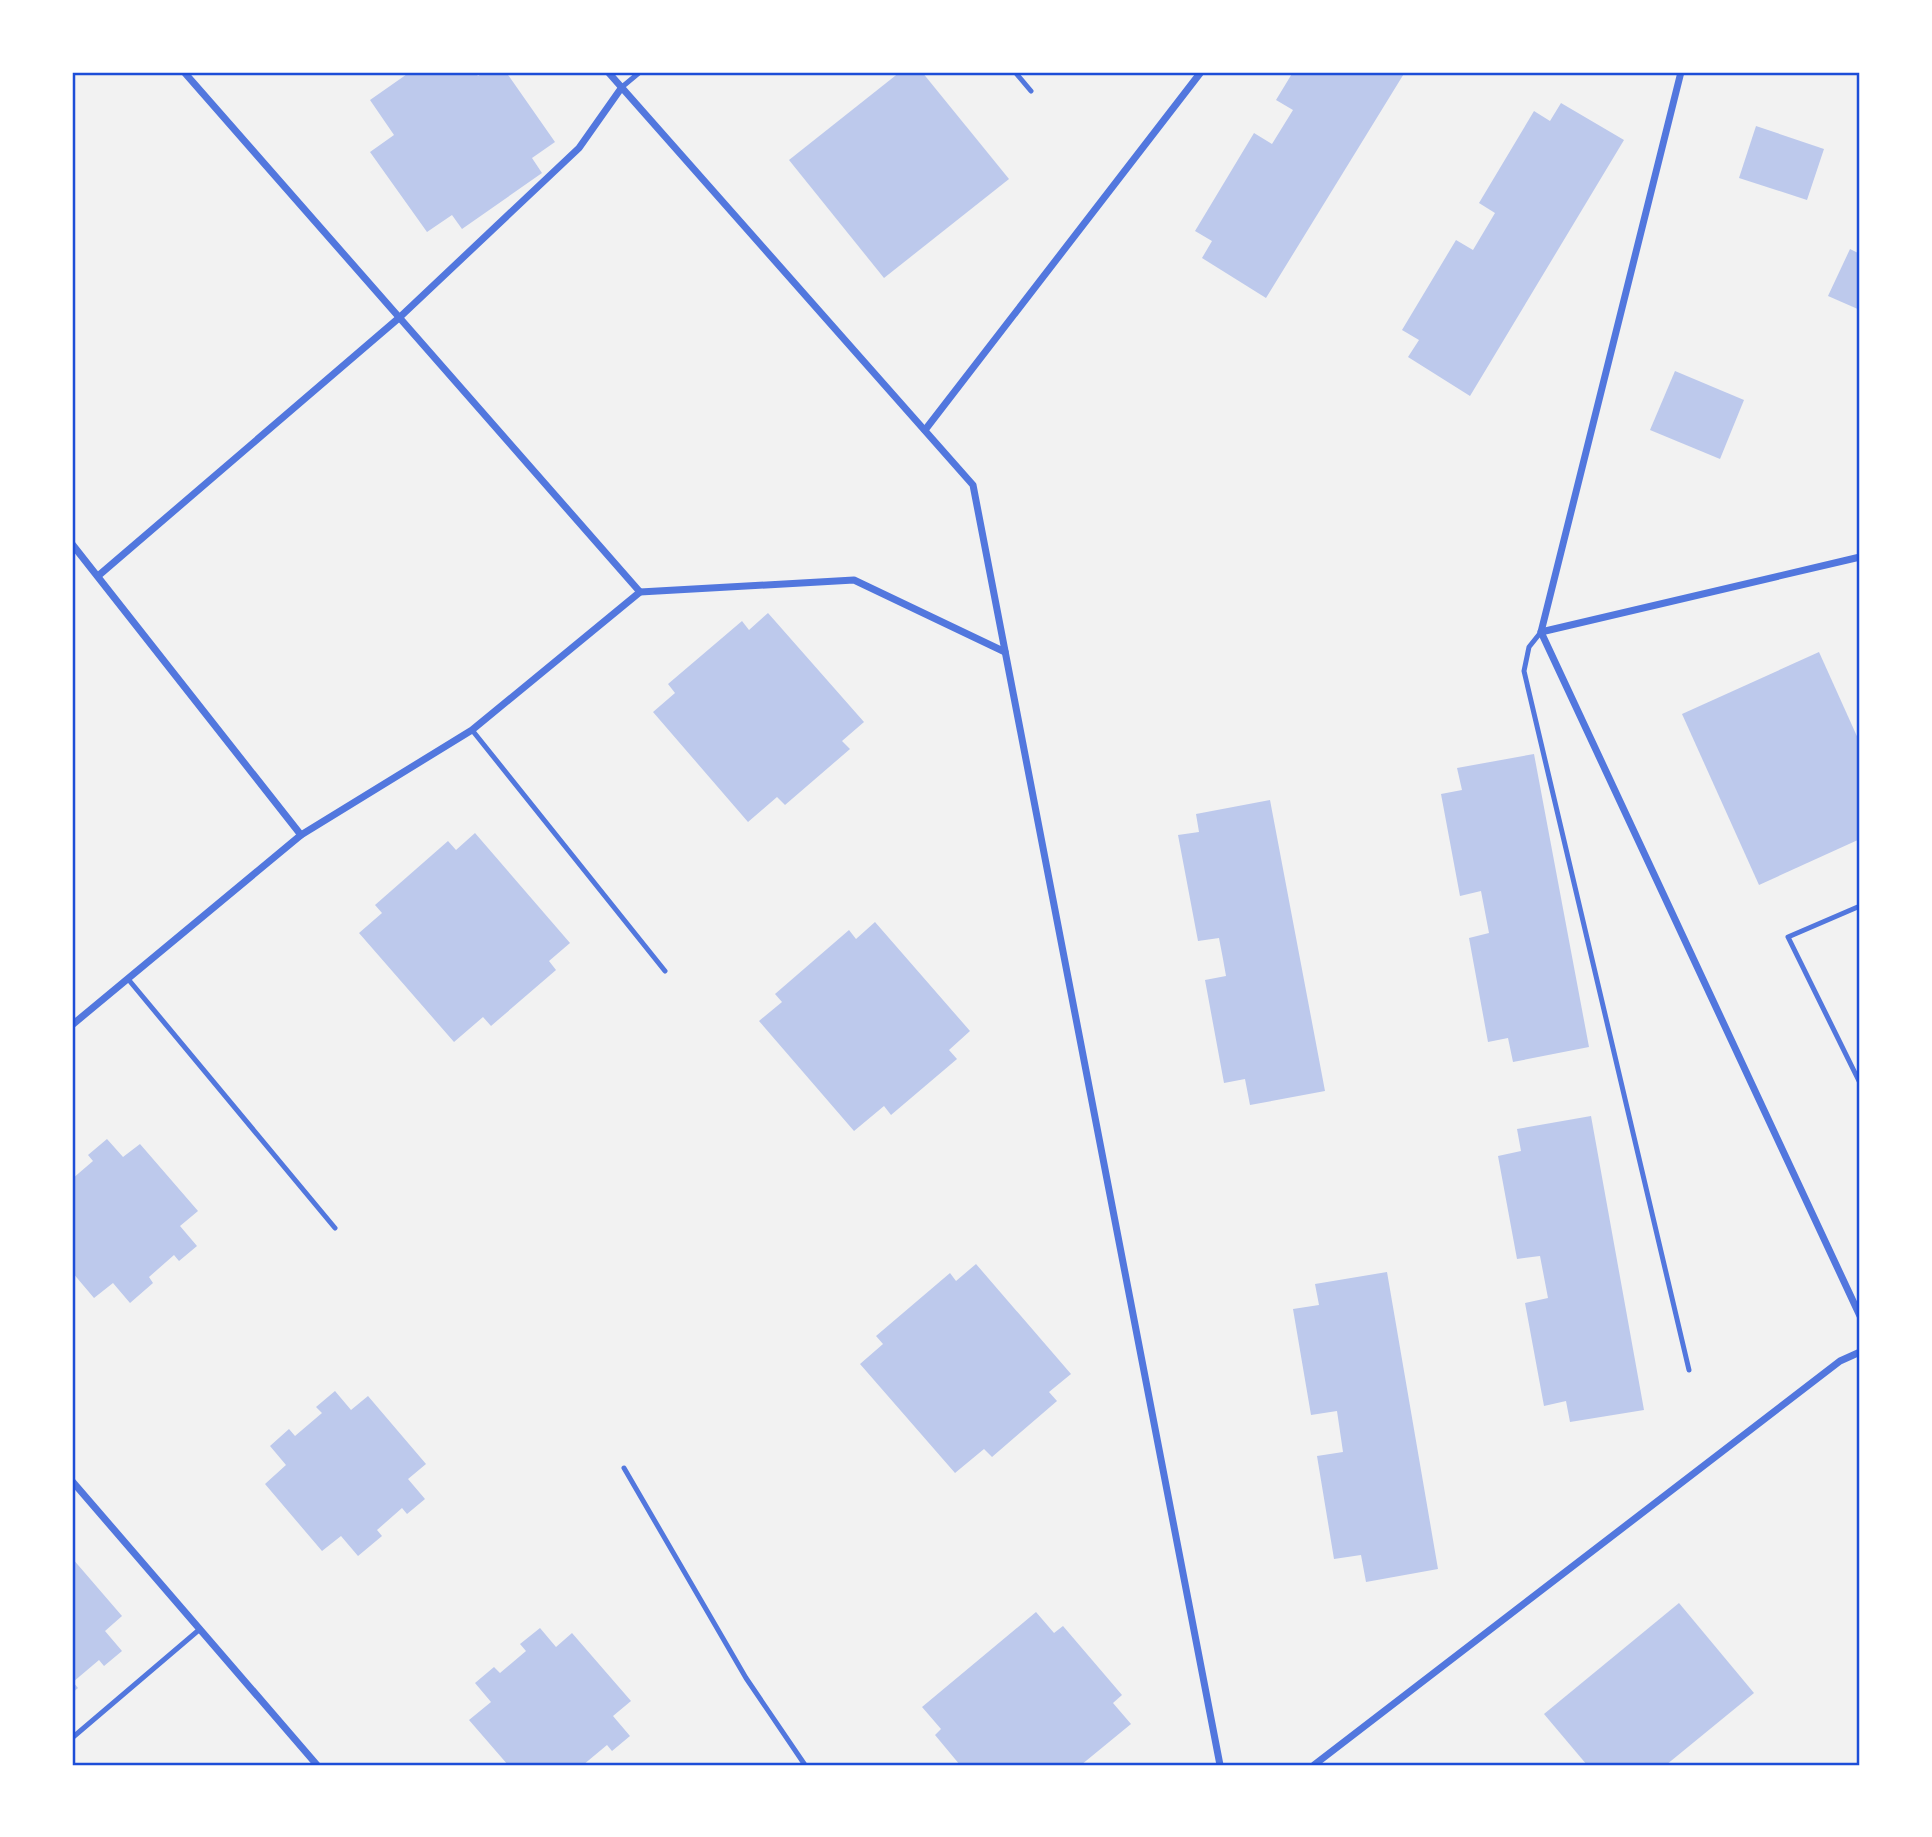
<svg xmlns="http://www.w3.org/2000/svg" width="1932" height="1837" viewBox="0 0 1932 1837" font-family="Cabin,sans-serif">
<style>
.building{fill:#bdc9ec}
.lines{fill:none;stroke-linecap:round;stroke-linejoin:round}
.service{stroke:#5277de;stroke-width:5}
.minor{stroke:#5277de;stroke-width:7}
.neatline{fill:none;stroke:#1d4ed8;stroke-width:2.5}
</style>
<rect width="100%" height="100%" fill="#f2f2f2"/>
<!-- building -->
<g class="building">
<polygon points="410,72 475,72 478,76 485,72 506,72 555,142 532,158 542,173 462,229 452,215 427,232 370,152 394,135 370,100"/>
<polygon points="900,72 922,72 1009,179 884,278 789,160"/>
<polygon points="1293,72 1405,72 1266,298 1202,258 1212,241 1195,231 1254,133 1272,144 1293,110 1276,100"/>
<polygon points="1561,103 1624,140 1470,396 1408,357 1419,340 1402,330 1456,240 1473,250 1495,213 1479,203 1534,111 1550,121"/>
<polygon points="1756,126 1824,149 1807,200 1739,178"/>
<polygon points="1850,249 1860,254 1860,310 1828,296"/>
<polygon points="1675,371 1744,400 1720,459 1650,430"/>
<polygon points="768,613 864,722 842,741 850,749 785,805 777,797 748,822 653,712 675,693 668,684 742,621 749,630"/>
<polygon points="1819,652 1860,743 1860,839 1759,885 1682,714"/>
<polygon points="1534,754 1589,1047 1513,1062 1508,1038 1488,1042 1469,938 1489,933 1481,891 1460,896 1441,794 1462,790 1457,768"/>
<polygon points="1270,800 1325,1091 1250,1105 1245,1079 1224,1083 1205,980 1226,976 1223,959 1219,938 1198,941 1178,835 1199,832 1196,814"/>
<polygon points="475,833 570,943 549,961 556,970 491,1026 483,1017 454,1042 359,933 382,913 375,905 448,841 456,850"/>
<polygon points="875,922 970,1031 949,1050 957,1059 891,1115 884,1106 854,1131 759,1021 782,1002 775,994 849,930 856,939"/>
<polygon points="1591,1116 1644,1410 1570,1422 1566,1401 1544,1406 1525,1303 1548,1298 1540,1256 1517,1259 1498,1156 1521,1151 1517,1129"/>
<polygon points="107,1139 123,1157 140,1144 198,1211 180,1226 197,1246 179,1261 174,1255 149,1277 153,1283 130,1303 113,1283 94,1298 72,1272 72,1179 93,1161 88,1155"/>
<polygon points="976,1264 1071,1374 1049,1392 1057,1401 992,1457 984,1449 955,1473 860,1364 883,1344 876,1336 950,1273 956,1281"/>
<polygon points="1387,1272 1438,1569 1366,1582 1361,1555 1334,1559 1317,1456 1343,1452 1337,1411 1311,1415 1293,1309 1319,1305 1315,1284"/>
<polygon points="335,1391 351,1410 368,1396 426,1464 408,1479 425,1499 407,1514 402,1508 377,1530 382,1536 358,1556 341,1536 322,1551 265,1484 286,1465 270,1446 289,1429 295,1436 322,1413 316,1407"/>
<polygon points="72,1558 122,1616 105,1631 122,1651 104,1666 99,1660 73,1682 78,1688 72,1693"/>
<polygon points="1679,1603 1754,1693 1666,1765 1587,1765 1544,1714"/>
<polygon points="1036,1612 1054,1633 1063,1626 1122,1695 1113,1703 1131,1724 1081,1765 960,1765 935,1735 941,1729 922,1707"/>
<polygon points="540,1628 556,1647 572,1633 631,1701 613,1716 630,1736 612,1751 607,1745 583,1765 508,1765 469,1720 491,1702 475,1683 494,1667 500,1673 526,1651 520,1644"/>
</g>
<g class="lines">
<!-- service -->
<g class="service">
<polyline points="1015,72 1031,91"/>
<polyline points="622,87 640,72"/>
<polyline points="1541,632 1529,647 1524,671 1689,1370"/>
<polyline points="472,730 665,971"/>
<polyline points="1860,906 1788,937 1860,1083"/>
<polyline points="128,979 335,1228"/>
<polyline points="624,1468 746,1678 805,1765"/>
<polyline points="72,1738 200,1629"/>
</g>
<!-- minor -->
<g class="minor">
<polyline points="184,72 640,592 854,580 1005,652"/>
<polyline points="608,72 973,485 1220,1765"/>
<polyline points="1681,72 1541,632 1860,1316"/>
<polyline points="925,430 1201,72"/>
<polyline points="72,544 301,835"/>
<polyline points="98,576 400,317 579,148 622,87"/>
<polyline points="1541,632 1860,557"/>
<polyline points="72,1025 301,835 472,730 640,592"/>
<polyline points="72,1481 317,1765"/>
<polyline points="1314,1765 1840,1361 1860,1352"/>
</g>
</g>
<!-- border -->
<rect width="1932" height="1837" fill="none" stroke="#ffffff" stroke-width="147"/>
<rect x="74" y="74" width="1784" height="1690" class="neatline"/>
</svg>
